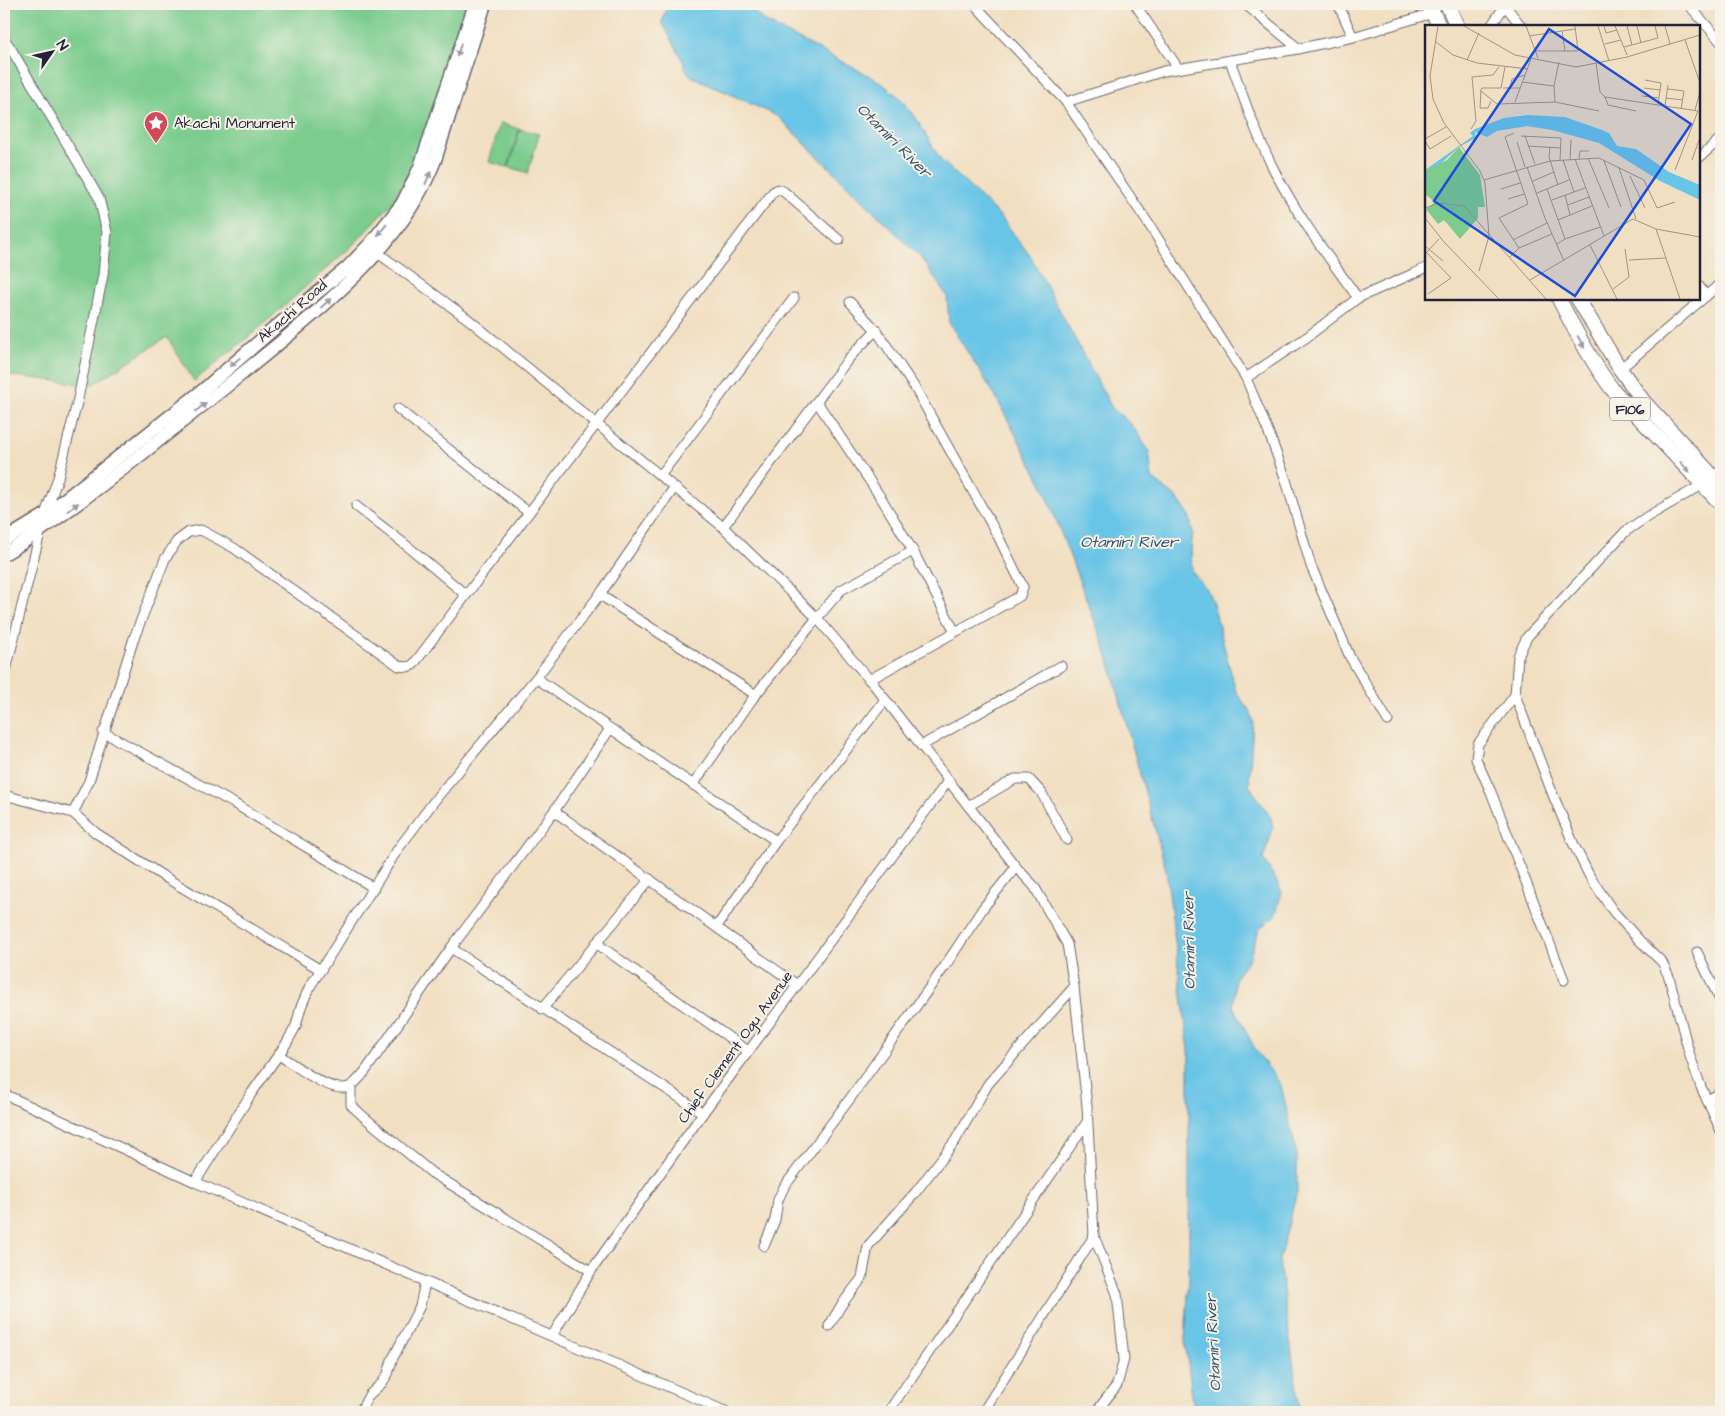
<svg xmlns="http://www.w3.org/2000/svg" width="1725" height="1416" viewBox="0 0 1725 1416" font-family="'Architects Daughter',sans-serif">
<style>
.green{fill:#7bcc8e;stroke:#4e7764}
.water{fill:#69c5e7;stroke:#467491}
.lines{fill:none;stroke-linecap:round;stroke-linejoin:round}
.street-casing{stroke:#6a646a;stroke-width:11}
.secondary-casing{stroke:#6a646a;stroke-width:15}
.primary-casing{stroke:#6a646a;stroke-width:16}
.street{stroke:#fff;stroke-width:9}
.secondary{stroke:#fff;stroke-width:12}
.primary{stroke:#fff;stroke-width:14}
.oneway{fill:#9c9ca7}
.labels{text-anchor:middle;stroke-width:4;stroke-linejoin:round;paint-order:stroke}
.shield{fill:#f7f3e8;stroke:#62616f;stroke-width:1}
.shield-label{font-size:14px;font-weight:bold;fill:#22223b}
.poi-label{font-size:15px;fill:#22223b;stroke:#f7f3e8;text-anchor:start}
.street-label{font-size:15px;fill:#22223b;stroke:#f7f3e8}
.water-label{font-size:16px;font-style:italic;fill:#37536f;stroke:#f7f3e8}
.inset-road{fill:none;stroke:#9e938b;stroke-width:1}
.view{fill:#1d4ed8;fill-opacity:0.15;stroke:#1d4ed8;stroke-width:2.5}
.inset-edge{fill:none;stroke:#22223b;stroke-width:2.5}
</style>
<rect width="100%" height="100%" fill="#f7f3e8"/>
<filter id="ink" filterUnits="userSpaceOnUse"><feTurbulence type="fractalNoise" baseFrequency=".02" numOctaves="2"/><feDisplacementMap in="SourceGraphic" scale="10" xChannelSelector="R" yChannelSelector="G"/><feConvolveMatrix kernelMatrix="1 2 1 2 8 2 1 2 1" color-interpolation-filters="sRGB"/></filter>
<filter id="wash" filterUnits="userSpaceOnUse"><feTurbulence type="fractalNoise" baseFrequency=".0096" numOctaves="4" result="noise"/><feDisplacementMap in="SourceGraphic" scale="20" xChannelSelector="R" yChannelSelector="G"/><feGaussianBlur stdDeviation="1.12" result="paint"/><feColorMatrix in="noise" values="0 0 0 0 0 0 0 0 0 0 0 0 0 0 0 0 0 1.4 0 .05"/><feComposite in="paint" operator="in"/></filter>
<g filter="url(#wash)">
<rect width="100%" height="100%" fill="#f1dfc1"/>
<!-- green -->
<g class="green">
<polygon points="4,4 467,4 416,160 394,201 353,245 257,330 194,381 167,337 92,385 4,375"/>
<polygon points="500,123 519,129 508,167 489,162"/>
<polygon points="520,129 539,134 528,173 509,167"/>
</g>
<!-- water -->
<polygon class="water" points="668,4 745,4 764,21 879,81 900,98 914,115 941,160 1001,217 1031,257 1112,408 1131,424 1149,451 1152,478 1177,498 1189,515 1193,532 1191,549 1192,572 1207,589 1213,604 1236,692 1250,711 1253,721 1249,785 1271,818 1273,829 1263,859 1272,873 1282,892 1275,916 1259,929 1249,959 1235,978 1233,1006 1256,1051 1281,1085 1297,1155 1297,1192 1279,1260 1300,1412 1194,1412 1185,1340 1189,1278 1189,1051 1166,870 1108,656 1044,488 993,392 949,323 947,296 921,258 777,116 691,76 684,67 684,63 662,22"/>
</g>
<g filter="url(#ink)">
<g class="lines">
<!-- street casing -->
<g class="street-casing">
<g id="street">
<polyline points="974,4 1066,102 1150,226 1246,378 1270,436 1286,480 1311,566 1350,657 1388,721"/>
<polyline points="1135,4 1178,68"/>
<polyline points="1245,4 1299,49"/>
<polyline points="1338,4 1353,37"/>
<polyline points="1688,4 1721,42"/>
<polyline points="1505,5 1521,26"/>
<polyline points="1491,26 1506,4"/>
<polyline points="4,39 10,47 99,198 107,232 103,275 78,399 58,478 45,514"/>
<path d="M1230,60C1243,97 1256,134 1274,170C1297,215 1328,257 1358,298L1426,268"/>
<polyline points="1066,102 1164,71 1292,50 1353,37 1433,13"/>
<polyline points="1699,158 1721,138"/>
<polyline points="378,253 468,319 723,527 817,618 874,685 1016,867 1034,886 1067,944 1074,987 1087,1106 1094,1236 1117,1294 1124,1359 1117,1385 1096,1412"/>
<polyline points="1699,286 1706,296 1721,283"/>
<polyline points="850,302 876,330 915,388 998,536 1023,587 1020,596 869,680"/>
<polyline points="1620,369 1706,296"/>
<polyline points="1246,378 1307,337 1358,298"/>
<polyline points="817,402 883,501 913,551 955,632"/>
<polyline points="398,409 528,512"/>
<polyline points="660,476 794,298"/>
<polyline points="1707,482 1645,518 1625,532 1527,637 1518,656 1515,695 1553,795 1574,845 1590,877 1613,911 1639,940 1662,962 1669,977 1690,1056 1701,1087 1721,1131"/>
<polyline points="356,506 416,553 466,595"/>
<polyline points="723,527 849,358 876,330"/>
<polyline points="600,595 756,695"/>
<polyline points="4,678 41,529"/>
<polyline points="536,678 776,841"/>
<polyline points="1515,695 1478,744 1476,759 1491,792 1564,980"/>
<polyline points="103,732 235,804 374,888"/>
<polyline points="921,746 1061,666"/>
<polyline points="693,785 753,698 817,618 841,590 913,551"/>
<polyline points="4,795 73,813 96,833 163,876 321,970"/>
<polyline points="968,806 1015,779 1029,779 1041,792 1067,840"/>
<polyline points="554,811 797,985"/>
<polyline points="73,813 89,781 134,638 165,559 177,541 189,532 201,530 234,548 399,666 407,667 413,665 773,192 778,189 783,191 839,240"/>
<polyline points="717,926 776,841 885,700"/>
<polyline points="596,943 748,1051"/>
<polyline points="451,948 703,1113"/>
<polyline points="1697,952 1721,1002"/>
<polyline points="542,1009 650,879"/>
<path d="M279,1055C295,1065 330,1094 349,1087C355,1084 360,1077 364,1073L451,948L554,811L610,729"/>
<polyline points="351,1086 351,1105 364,1117 432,1173 591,1271"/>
<polyline points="4,1094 195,1182 727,1412"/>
<polyline points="1707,1100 1721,1093"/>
<polyline points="195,1182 251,1094 286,1044 296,1026 301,1007 309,988 398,849 438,796 536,678 603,590 674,488"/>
<polyline points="764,1246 775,1220 778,1200 784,1187 849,1100 945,966 983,908 1016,867"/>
<polyline points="829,1326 842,1304 862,1278 868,1246 915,1193 955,1141 988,1084 1074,987"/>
<polyline points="552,1336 591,1271 703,1113 948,781"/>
<polyline points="360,1412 369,1395 382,1383 388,1374 392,1360 420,1306 425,1282"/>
<polyline points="888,1412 1087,1122"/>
<polyline points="983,1412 1094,1236"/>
</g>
</g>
<!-- secondary casing -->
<g class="secondary-casing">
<g id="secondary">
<polyline points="4,540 45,515 202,391 277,326 348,267 370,244 402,204 420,167 475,4"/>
<path d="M4,554C27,541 48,525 70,509C108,481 146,451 183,421C221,391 258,361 295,330C352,282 407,232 435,160L485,4"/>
</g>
</g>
<!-- primary casing -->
<g class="primary-casing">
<g id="primary">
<polyline points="1429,4 1439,26"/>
<polyline points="1447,4 1457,26"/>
<path d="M1559,299C1575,331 1591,361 1612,389L1721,504"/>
<polyline points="1578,299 1620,369 1644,402 1721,485"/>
</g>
</g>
<!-- street -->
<use href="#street" class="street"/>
<!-- secondary -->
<use href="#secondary" class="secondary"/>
<!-- primary -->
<use href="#primary" class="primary"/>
</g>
<!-- one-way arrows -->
<defs><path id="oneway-solid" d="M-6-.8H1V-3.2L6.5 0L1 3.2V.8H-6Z" transform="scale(1.25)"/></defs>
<g class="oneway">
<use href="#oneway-solid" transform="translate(459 50) rotate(108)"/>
<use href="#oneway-solid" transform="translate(428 178) rotate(-67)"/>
<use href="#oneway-solid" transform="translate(382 230) rotate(130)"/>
<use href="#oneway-solid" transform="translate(326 303) rotate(-41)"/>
<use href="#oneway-solid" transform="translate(1581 342) rotate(61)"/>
<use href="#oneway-solid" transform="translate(235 362) rotate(139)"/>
<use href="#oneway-solid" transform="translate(201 407) rotate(-39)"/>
<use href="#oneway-solid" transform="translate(1685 467) rotate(47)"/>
<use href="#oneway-solid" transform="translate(73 507) rotate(-36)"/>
</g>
</g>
<!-- icons -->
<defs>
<g id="sight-pin" transform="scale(1.25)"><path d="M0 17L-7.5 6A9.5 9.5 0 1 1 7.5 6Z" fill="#d1495b" stroke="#f7f3e8"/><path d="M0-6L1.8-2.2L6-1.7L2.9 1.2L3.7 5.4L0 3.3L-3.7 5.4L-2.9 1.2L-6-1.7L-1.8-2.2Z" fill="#fff"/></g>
</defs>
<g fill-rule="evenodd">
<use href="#sight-pin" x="156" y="123"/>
</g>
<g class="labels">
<!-- shield labels -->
<rect class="shield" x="1610" y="397.5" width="40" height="23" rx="4"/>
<g class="shield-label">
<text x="1630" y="414">F106</text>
</g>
<!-- poi labels -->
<g class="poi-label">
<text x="174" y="128">Akachi Monument</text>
</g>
<!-- street labels -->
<g class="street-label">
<text transform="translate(292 311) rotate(-41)" y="5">Akachi Road</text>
<text transform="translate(735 1047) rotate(-54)" y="5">Chief Clement Ogu Avenue</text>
</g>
<!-- water labels -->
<g class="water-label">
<text transform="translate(895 140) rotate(45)" y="6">Otamiri River</text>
<text x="1129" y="547">Otamiri River</text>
<text transform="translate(1188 941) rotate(-91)" y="6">Otamiri River</text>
<text transform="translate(1212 1343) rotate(-93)" y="6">Otamiri River</text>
</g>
</g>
<!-- overview -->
<g transform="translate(1425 25)">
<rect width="275" height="275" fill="#f1dfc1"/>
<path d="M34,122L55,150L60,182H53V193L35,214L19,195L13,199L1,184L10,177L0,169V145L22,135Z" fill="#7bcc8e"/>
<path d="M103,90L140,92L177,105L184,108L192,121L211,124L244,147L275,160V175L235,156L174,118L127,105L102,101L72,106L62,112L50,107L51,113L34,122L15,139L0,145L48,111L45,108L50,104L79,93Z" fill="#69c5e7"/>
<path class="inset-road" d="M13,1L5,51L8,74L19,98L55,146L60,158L64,211L54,246M39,1L90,30L151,42L202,32L275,10M101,1L113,33M173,1L184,36M179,1L181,8L192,5M190,1L202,30M202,1L207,20M212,1L216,18M240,1L245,19M137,6L140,26M104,11L150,4M260,15L275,58M11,17L28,30L52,38L103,44M180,19L196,15M199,22L233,13L230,1M110,26H153L150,1M42,35L54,8M171,38L175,67L180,72L273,86L250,145M220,55L236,58L233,80M97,57L129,61L134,37M129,61L130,77M78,63H95M85,63L87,54L100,50M219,63L235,65M243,64L259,66L256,84M55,66L57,63H76L80,42M217,71L234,73M180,72L183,80L211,86M241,73L258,75M66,76L63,83H55L56,66L72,79L130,77L174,86M90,77L106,34M240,81L243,60M270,85L275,67M46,104L51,96L47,52L68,50L74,42M89,108L80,112L103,179L74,193L94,223M96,111L136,113L135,135M100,111L110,139M0,114L21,102M0,116L5,124L26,111M92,117L100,142M103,121L136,123M125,122L124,132L133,160M163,133L184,183M145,134L146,115M150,134L179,211M154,134L155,126H164M138,135L149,167M267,135L275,112M179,136L196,182M102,142L120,193L139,236M194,143L211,194M205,151L220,183M59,155L125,136L174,133L219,155L232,183L250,177M108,156L129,147M76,164L95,158M122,164L140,214L132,219M112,168L144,155M140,170L145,190M83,174L99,169M127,175L160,163M143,180L164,172M0,183L14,178L39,181L121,274M0,193L19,217L74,274M133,195L167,181M140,214L175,202M88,215L122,198M165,220L192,274M0,221L18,236M2,228L26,253L3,269M0,229L14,214M85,232L94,223L127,209M204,235L241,233M105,255L208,194L231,204M188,264L204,252L200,224M255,274L231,204L275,212"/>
<path class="view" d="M124,4L266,99L150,271L9,176Z"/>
<rect width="275" height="275" class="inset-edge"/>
</g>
<!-- margin -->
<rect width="1725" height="1416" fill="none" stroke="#f7f3e8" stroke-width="20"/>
<!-- north arrow -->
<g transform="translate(52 52) rotate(56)" stroke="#f7f3e8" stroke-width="4" paint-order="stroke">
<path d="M0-4L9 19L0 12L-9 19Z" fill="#22223b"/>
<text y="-8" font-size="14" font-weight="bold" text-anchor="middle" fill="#22223b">N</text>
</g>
</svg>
